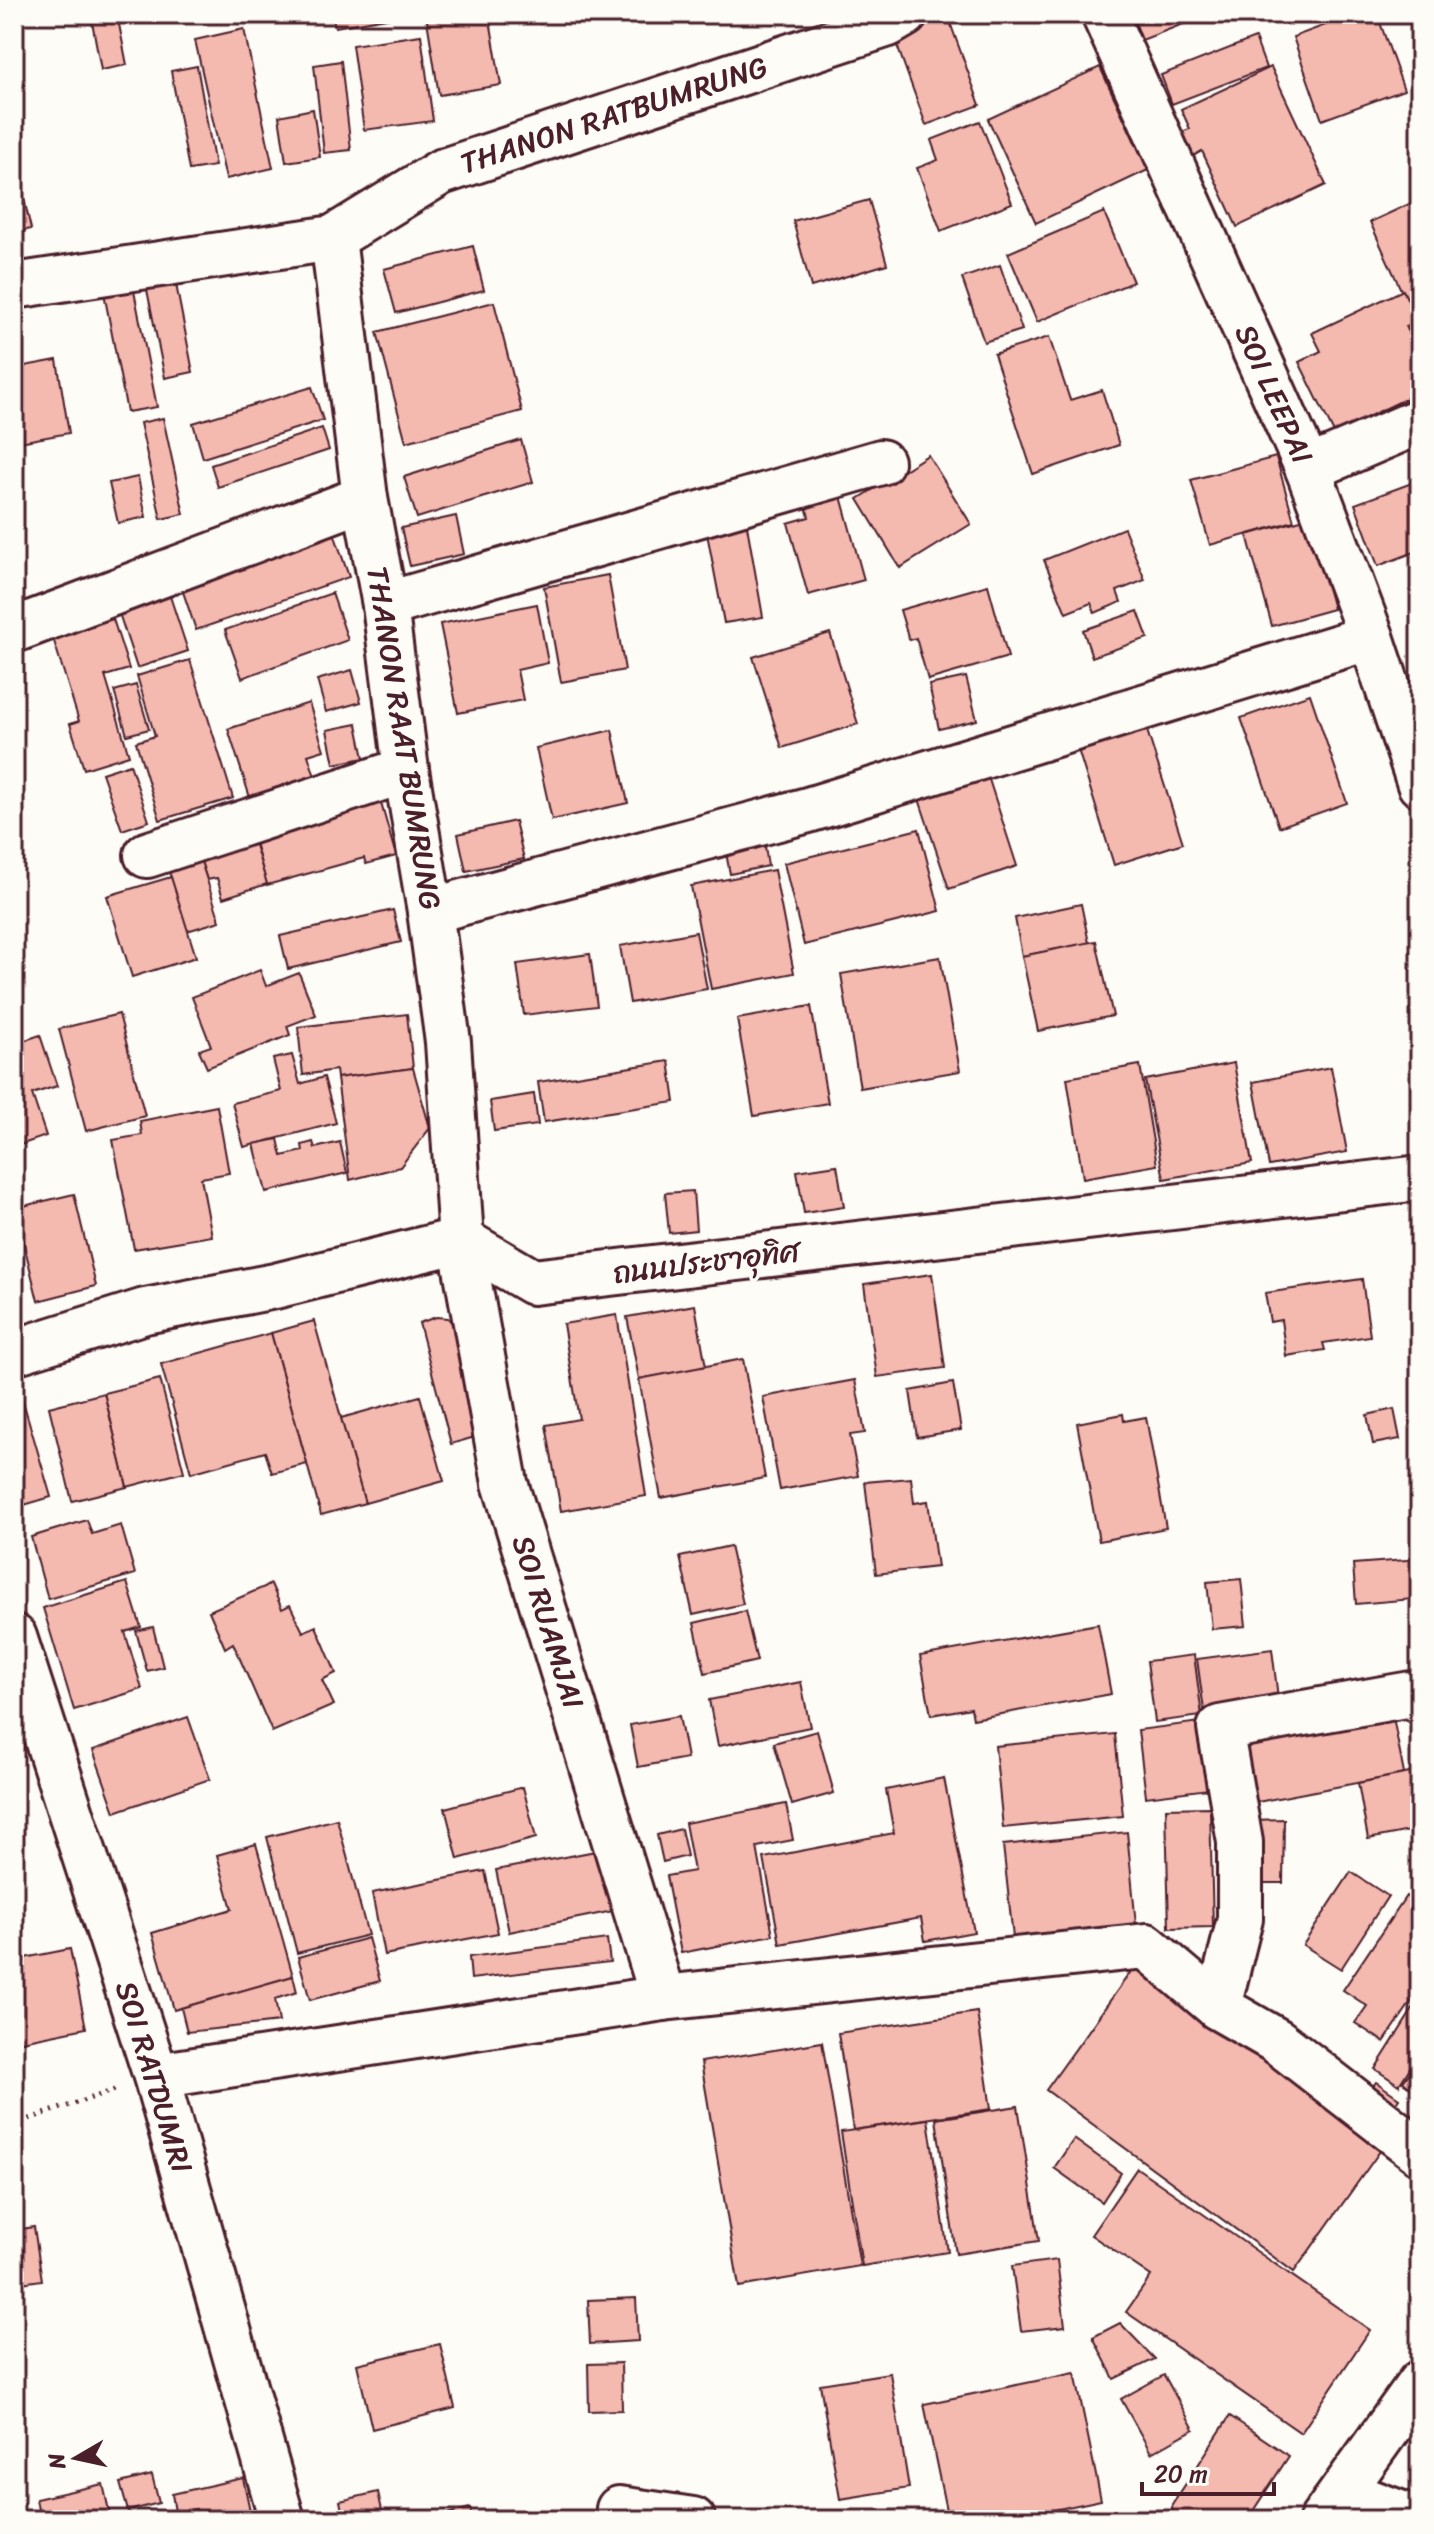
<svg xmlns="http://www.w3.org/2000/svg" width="1434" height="2534" viewBox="0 0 1434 2534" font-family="Sriracha,'Playpen Sans Thai',sans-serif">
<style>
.building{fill:#f4b9af;stroke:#4a1f2b;stroke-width:2}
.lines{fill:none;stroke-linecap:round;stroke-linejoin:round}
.minor-casing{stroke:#4a1f2b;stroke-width:50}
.tertiary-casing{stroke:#4a1f2b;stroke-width:50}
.path{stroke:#4a1f2b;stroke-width:5;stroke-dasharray:2 6;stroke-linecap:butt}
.minor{stroke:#fdfcf7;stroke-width:44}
.tertiary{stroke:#fdfcf7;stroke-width:44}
.labels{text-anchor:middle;stroke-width:7;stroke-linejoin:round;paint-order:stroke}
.street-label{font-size:30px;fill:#4a1f2b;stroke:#fdfcf7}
</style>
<rect width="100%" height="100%" fill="#fdfcf7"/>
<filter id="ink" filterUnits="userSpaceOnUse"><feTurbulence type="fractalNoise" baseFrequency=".0125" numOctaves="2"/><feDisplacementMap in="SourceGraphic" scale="16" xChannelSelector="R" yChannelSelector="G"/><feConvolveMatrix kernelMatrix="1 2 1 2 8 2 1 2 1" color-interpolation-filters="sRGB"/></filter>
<g filter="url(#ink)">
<!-- building -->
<g class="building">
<polygon points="101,14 117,14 127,65 101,70 91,16"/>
<polygon points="332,14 409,14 335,27"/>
<polygon points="426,14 489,14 501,85 439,95"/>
<polygon points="536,14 566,14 540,24"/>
<polygon points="1132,14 1209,14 1142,40"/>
<polygon points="1355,14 1377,14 1404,90 1322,120 1293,37"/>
<polygon points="948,17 980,105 926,125 894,37"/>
<polygon points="244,29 273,168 226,179 195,40"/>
<polygon points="421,35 433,121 364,130 352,45"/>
<polygon points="1255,38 1266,68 1172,104 1161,75"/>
<polygon points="341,61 351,150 324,153 314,65"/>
<polygon points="197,66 215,166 189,170 171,71"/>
<polygon points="1100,67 1148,170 1036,223 988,119"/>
<polygon points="1271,67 1326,185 1237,227 1202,151 1193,156 1181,132 1190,129 1181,109"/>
<polygon points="313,109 320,157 286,162 279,116"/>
<polygon points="980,121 1012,203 941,231 917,168 938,160 931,140"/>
<polygon points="14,155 31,229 14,233"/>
<polygon points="1420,199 1420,310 1412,314 1370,222"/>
<polygon points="869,200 887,264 811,287 793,221"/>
<polygon points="1104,212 1133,282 1037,322 1008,253"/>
<polygon points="473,246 484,290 396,313 384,269"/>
<polygon points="1000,265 1022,330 984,342 962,278"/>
<polygon points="174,274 193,372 165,378 145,280"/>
<polygon points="133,286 157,407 127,412 104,293"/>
<polygon points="1403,290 1420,326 1420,392 1334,433 1299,362 1321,351 1312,333"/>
<polygon points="494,302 522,411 406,442 377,332"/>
<polygon points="1420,320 1420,358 1406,326"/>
<polygon points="1049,337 1070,400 1102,390 1119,445 1033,474 994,354"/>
<polygon points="57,360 69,433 14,443 14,368"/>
<polygon points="312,387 323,420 203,458 193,423"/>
<polygon points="163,418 184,514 161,519 140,423"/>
<polygon points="322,428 329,450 218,487 211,465"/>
<polygon points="521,440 533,482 417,518 404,477"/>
<polygon points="928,455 971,524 900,568 858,499"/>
<polygon points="1276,457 1294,521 1210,545 1191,480"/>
<polygon points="138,477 146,517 118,523 109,483"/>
<polygon points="1420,480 1420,550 1378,566 1355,504"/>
<polygon points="839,489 864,580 808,595 788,523 809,517 804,499"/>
<polygon points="456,516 464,554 410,566 401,528"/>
<polygon points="1308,518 1333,609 1272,626 1247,535"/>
<polygon points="746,520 763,617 724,623 706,528"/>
<polygon points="331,524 349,577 196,630 178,577"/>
<polygon points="1124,528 1145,580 1117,591 1121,602 1095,613 1091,603 1066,613 1044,560"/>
<polygon points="608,575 625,670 561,682 544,587"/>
<polygon points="988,585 1008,657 928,680 916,638 909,640 900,610"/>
<polygon points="168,590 188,651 137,668 117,607"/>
<polygon points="332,593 348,640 242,678 225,630"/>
<polygon points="537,604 548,663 517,670 523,700 458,713 440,624"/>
<polygon points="1138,611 1148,638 1092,657 1083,630"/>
<polygon points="113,619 129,669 105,676 129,755 84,769 70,724 79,721 53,638"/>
<polygon points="830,633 858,724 782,748 753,657"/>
<polygon points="190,660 233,798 160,820 136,742 155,736 137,676"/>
<polygon points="352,670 361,702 326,712 317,680"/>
<polygon points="966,677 977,720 939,729 929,685"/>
<polygon points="136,685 149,729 127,735 114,691"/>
<polygon points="1310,694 1347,803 1279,827 1241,718"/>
<polygon points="309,703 324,750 308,755 319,789 254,810 228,729"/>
<polygon points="1143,718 1183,843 1114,865 1075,740"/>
<polygon points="357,724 364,758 334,764 327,730"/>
<polygon points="612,730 628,803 552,820 536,748"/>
<polygon points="130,764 149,821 122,830 102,773"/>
<polygon points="984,764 1017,866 949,889 915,787"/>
<polygon points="379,796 396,856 366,864 364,858 267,885 252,832"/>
<polygon points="515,821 524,859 466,871 458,834"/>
<polygon points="919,829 940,911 804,945 784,863"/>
<polygon points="251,832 267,884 223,898 217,878 207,880 197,849"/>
<polygon points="765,846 768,866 730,874 726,853"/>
<polygon points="197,849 220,921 187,931 165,858"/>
<polygon points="774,870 794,973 711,989 691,886"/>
<polygon points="171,877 196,957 132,977 107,896"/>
<polygon points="1081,904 1089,943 1022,956 1015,918"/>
<polygon points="393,910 401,942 288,969 280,936"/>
<polygon points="696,932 707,989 630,1003 620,946"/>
<polygon points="1096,941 1113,1016 1038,1031 1022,956"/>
<polygon points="590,954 597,1006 524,1015 517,964"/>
<polygon points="940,957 960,1071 860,1088 841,974"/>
<polygon points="260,970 266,986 299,973 316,1015 287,1026 290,1035 207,1068 199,1050 211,1046 192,997"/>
<polygon points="811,1006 828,1103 754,1116 737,1019"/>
<polygon points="119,1014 145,1116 86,1131 59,1029"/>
<polygon points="407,1014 413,1068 337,1078 336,1070 303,1075 298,1027"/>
<polygon points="40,1035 57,1086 32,1094 46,1136 14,1147 14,1044"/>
<polygon points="292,1055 300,1084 324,1077 336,1123 244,1147 232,1103 281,1091 273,1059"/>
<polygon points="669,1061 675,1102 544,1122 538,1082"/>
<polygon points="1234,1063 1252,1163 1164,1179 1145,1080"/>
<polygon points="1140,1065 1157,1165 1083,1178 1067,1078"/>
<polygon points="1331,1067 1347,1152 1269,1166 1253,1082"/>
<polygon points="413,1068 430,1128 400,1167 350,1180 337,1078"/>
<polygon points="534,1094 538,1125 494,1131 490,1101"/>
<polygon points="217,1106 229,1173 201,1178 212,1236 134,1249 113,1140 142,1135 140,1121"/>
<polygon points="278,1139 282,1156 303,1151 302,1145 313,1142 315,1148 340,1142 347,1173 266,1192 254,1144"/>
<polygon points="837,1165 844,1207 804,1213 797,1171"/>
<polygon points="693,1191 696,1230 669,1233 665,1193"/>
<polygon points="74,1194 96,1286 38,1301 15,1208"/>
<polygon points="932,1274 945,1368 877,1377 864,1284"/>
<polygon points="1362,1279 1370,1336 1323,1343 1325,1350 1286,1356 1281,1320 1270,1322 1265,1293"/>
<polygon points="695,1305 706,1367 639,1379 627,1317"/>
<polygon points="617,1315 646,1496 561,1511 546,1425 579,1419 563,1324"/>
<polygon points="436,1317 448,1318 457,1329 485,1434 451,1444 419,1323"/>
<polygon points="314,1321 365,1503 321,1515 271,1333"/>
<polygon points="271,1333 307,1464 272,1473 265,1452 191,1473 161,1364"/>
<polygon points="743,1359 765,1478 661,1498 639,1379"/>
<polygon points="160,1379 184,1472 127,1487 104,1393"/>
<polygon points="855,1380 865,1433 850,1435 858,1476 780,1490 763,1397"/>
<polygon points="953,1383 961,1430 917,1437 910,1391"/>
<polygon points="20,1391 51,1497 14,1508 14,1392"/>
<polygon points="104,1393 127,1487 72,1501 49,1407"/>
<polygon points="420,1396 444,1481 365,1503 341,1418"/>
<polygon points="1394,1409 1400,1439 1373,1444 1367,1415"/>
<polygon points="1123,1414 1124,1421 1146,1417 1166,1528 1099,1541 1077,1423"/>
<polygon points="911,1478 914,1503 928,1501 937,1567 876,1574 865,1482"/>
<polygon points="87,1520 92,1534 121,1525 135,1574 48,1599 31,1537"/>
<polygon points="730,1546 743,1604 693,1615 680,1557"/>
<polygon points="1420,1559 1420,1621 1414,1621 1413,1599 1356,1604 1353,1564"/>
<polygon points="1241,1579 1246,1626 1212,1629 1207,1582"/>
<polygon points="127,1582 141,1627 125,1632 142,1689 74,1710 43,1608"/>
<polygon points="271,1584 282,1609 290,1605 303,1632 316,1626 336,1673 322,1680 334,1705 272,1732 233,1643 225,1648 209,1611"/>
<polygon points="745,1611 757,1661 705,1673 694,1623"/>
<polygon points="1098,1624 1111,1694 973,1719 971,1708 931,1715 920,1656"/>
<polygon points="153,1627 163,1667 147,1671 136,1631"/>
<polygon points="1272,1649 1280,1714 1206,1725 1197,1659"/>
<polygon points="1194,1655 1202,1716 1155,1722 1147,1661"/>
<polygon points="801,1682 810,1727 718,1746 709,1700"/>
<polygon points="1392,1712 1404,1774 1247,1804 1235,1743"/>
<polygon points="679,1716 687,1758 638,1767 630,1725"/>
<polygon points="188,1717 210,1779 115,1812 93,1750"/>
<polygon points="1200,1722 1209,1789 1146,1797 1138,1730"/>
<polygon points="817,1731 834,1793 792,1805 774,1743"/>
<polygon points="1115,1734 1123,1816 1003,1828 995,1746"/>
<polygon points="1420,1771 1420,1829 1368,1839 1358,1783"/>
<polygon points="944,1778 974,1932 925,1941 921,1918 780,1944 764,1858 894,1833 886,1790"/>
<polygon points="523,1787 536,1838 458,1859 445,1808"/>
<polygon points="786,1804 793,1840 757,1847 773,1935 681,1953 666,1876 694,1871 685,1823"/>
<polygon points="1210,1807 1213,1927 1169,1928 1166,1808"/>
<polygon points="337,1819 368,1935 297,1953 267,1837"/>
<polygon points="1284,1819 1283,1883 1254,1883 1255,1820"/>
<polygon points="681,1829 687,1856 663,1862 657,1835"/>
<polygon points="1127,1832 1136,1925 1013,1938 1003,1845"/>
<polygon points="256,1844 293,1976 174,2010 152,1933 232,1909 217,1855"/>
<polygon points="601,1850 613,1911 509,1932 496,1870"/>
<polygon points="485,1871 498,1933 384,1955 372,1893"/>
<polygon points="1351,1872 1388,1896 1341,1969 1303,1945"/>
<polygon points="1406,1896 1420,1906 1420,1989 1384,2042 1355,2023 1367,2006 1343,1990"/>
<polygon points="368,1938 380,1981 310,2000 298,1957"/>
<polygon points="607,1939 610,1962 471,1979 469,1957"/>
<polygon points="70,1949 86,2028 17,2042 14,2028 14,1960"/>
<polygon points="1137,1963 1385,2144 1294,2272 1046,2090"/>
<polygon points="293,1976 297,1992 275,1999 279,2022 187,2032 181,2008"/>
<polygon points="1420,1998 1420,2052 1399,2085 1375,2069"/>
<polygon points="977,2012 991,2109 853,2130 838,2033"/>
<polygon points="822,2042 860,2266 739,2287 701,2062"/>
<polygon points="1420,2058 1420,2095 1403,2082"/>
<polygon points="1376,2082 1399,2098 1388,2114 1364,2098"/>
<polygon points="1018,2106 1039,2241 956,2254 936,2119"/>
<polygon points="928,2119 948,2252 862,2266 841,2132"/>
<polygon points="1074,2139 1121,2173 1102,2202 1054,2168"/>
<polygon points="1137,2168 1370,2330 1301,2433 1126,2312 1151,2276 1091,2235"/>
<polygon points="34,2227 42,2280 14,2284 14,2230"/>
<polygon points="1057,2260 1065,2326 1021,2331 1012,2266"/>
<polygon points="636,2298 638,2341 590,2344 588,2300"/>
<polygon points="1120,2323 1155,2359 1114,2379 1093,2337"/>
<polygon points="440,2344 455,2408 372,2429 357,2364"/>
<polygon points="621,2363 622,2410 589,2411 588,2364"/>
<polygon points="890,2373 909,2488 840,2499 820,2384"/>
<polygon points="1075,2373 1101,2500 1006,2520 948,2520 924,2404"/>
<polygon points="1164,2375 1194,2429 1151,2453 1121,2399"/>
<polygon points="1230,2416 1289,2456 1247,2520 1173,2520 1172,2505"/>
<polygon points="152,2475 159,2503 128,2511 120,2483"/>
<polygon points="243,2478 252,2520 198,2520 196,2509 175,2512 172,2494"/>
<polygon points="103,2484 111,2520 40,2520 36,2499"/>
<polygon points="378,2492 384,2520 344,2520 340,2501"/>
<polygon points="470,2508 473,2520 425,2520"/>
<polygon points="161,2513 163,2520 143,2520 142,2518"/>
<polygon points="1089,2515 1090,2520 1061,2520 1061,2519"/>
</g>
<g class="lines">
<!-- minor casing -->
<g class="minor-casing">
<g id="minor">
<polyline points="1104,14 1308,469 1371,637 1420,784"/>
<polyline points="333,238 365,498 385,605 406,770 430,911 448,1042 461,1240 505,1483 663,1998"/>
<polyline points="14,286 333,238 441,172 888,24 905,14"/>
<polyline points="1308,469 1420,421"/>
<polyline points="385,605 881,462"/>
<polyline points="14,630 365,498"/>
<polyline points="147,855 406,770"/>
<polyline points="430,911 808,810 1371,637"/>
<polyline points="14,1637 156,2076 282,2520"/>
<polyline points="1218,2007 1240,1919 1240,1842 1220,1728 1411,1694 1420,1701"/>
<polyline points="156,2076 663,1998 1146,1946 1218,2007 1277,2041 1420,2152"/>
<polyline points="1343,2492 1418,2520"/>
<polyline points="619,2509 693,2520"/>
</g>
</g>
<!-- tertiary casing -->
<g class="tertiary-casing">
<g id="tertiary">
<polyline points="14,1352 145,1311 275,1286 461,1240 533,1282 1420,1178"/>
<polyline points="1322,2520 1420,2383"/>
</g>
</g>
<!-- path -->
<polyline class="path" points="14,2124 115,2090"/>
<!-- minor -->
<use href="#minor" class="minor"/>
<!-- tertiary -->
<use href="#tertiary" class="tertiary"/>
</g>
</g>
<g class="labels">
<!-- street labels -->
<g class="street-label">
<text transform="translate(614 115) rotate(-18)" y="10">THANON RATBUMRUNG</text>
<text transform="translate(1274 394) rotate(66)" y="10">SOI LEEPAI</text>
<text transform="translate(404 738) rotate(81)" y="10">THANON RAAT BUMRUNG</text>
<text transform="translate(706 1262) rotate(-7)" y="10">ถนนประชาอุทิศ</text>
<text transform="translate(548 1622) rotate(73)" y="10">SOI RUAMJAI</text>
<text transform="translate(154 2077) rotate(73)" y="10">SOI RATDUMRI</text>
</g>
</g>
<!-- margin -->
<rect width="1434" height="2534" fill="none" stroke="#fdfcf7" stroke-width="48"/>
<rect x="24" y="24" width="1386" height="2486" fill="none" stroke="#4a1f2b" stroke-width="3" filter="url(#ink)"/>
<!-- north arrow -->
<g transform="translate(76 2458) rotate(261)" stroke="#fdfcf7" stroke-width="6" paint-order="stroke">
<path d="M0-6L14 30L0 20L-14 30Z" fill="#4a1f2b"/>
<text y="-12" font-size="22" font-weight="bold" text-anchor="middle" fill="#4a1f2b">N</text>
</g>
<!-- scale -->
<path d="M1142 2482v12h132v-12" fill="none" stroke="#4a1f2b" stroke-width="4"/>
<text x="1154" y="2482" font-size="24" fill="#4a1f2b" stroke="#fdfcf7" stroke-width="6" paint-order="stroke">20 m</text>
</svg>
